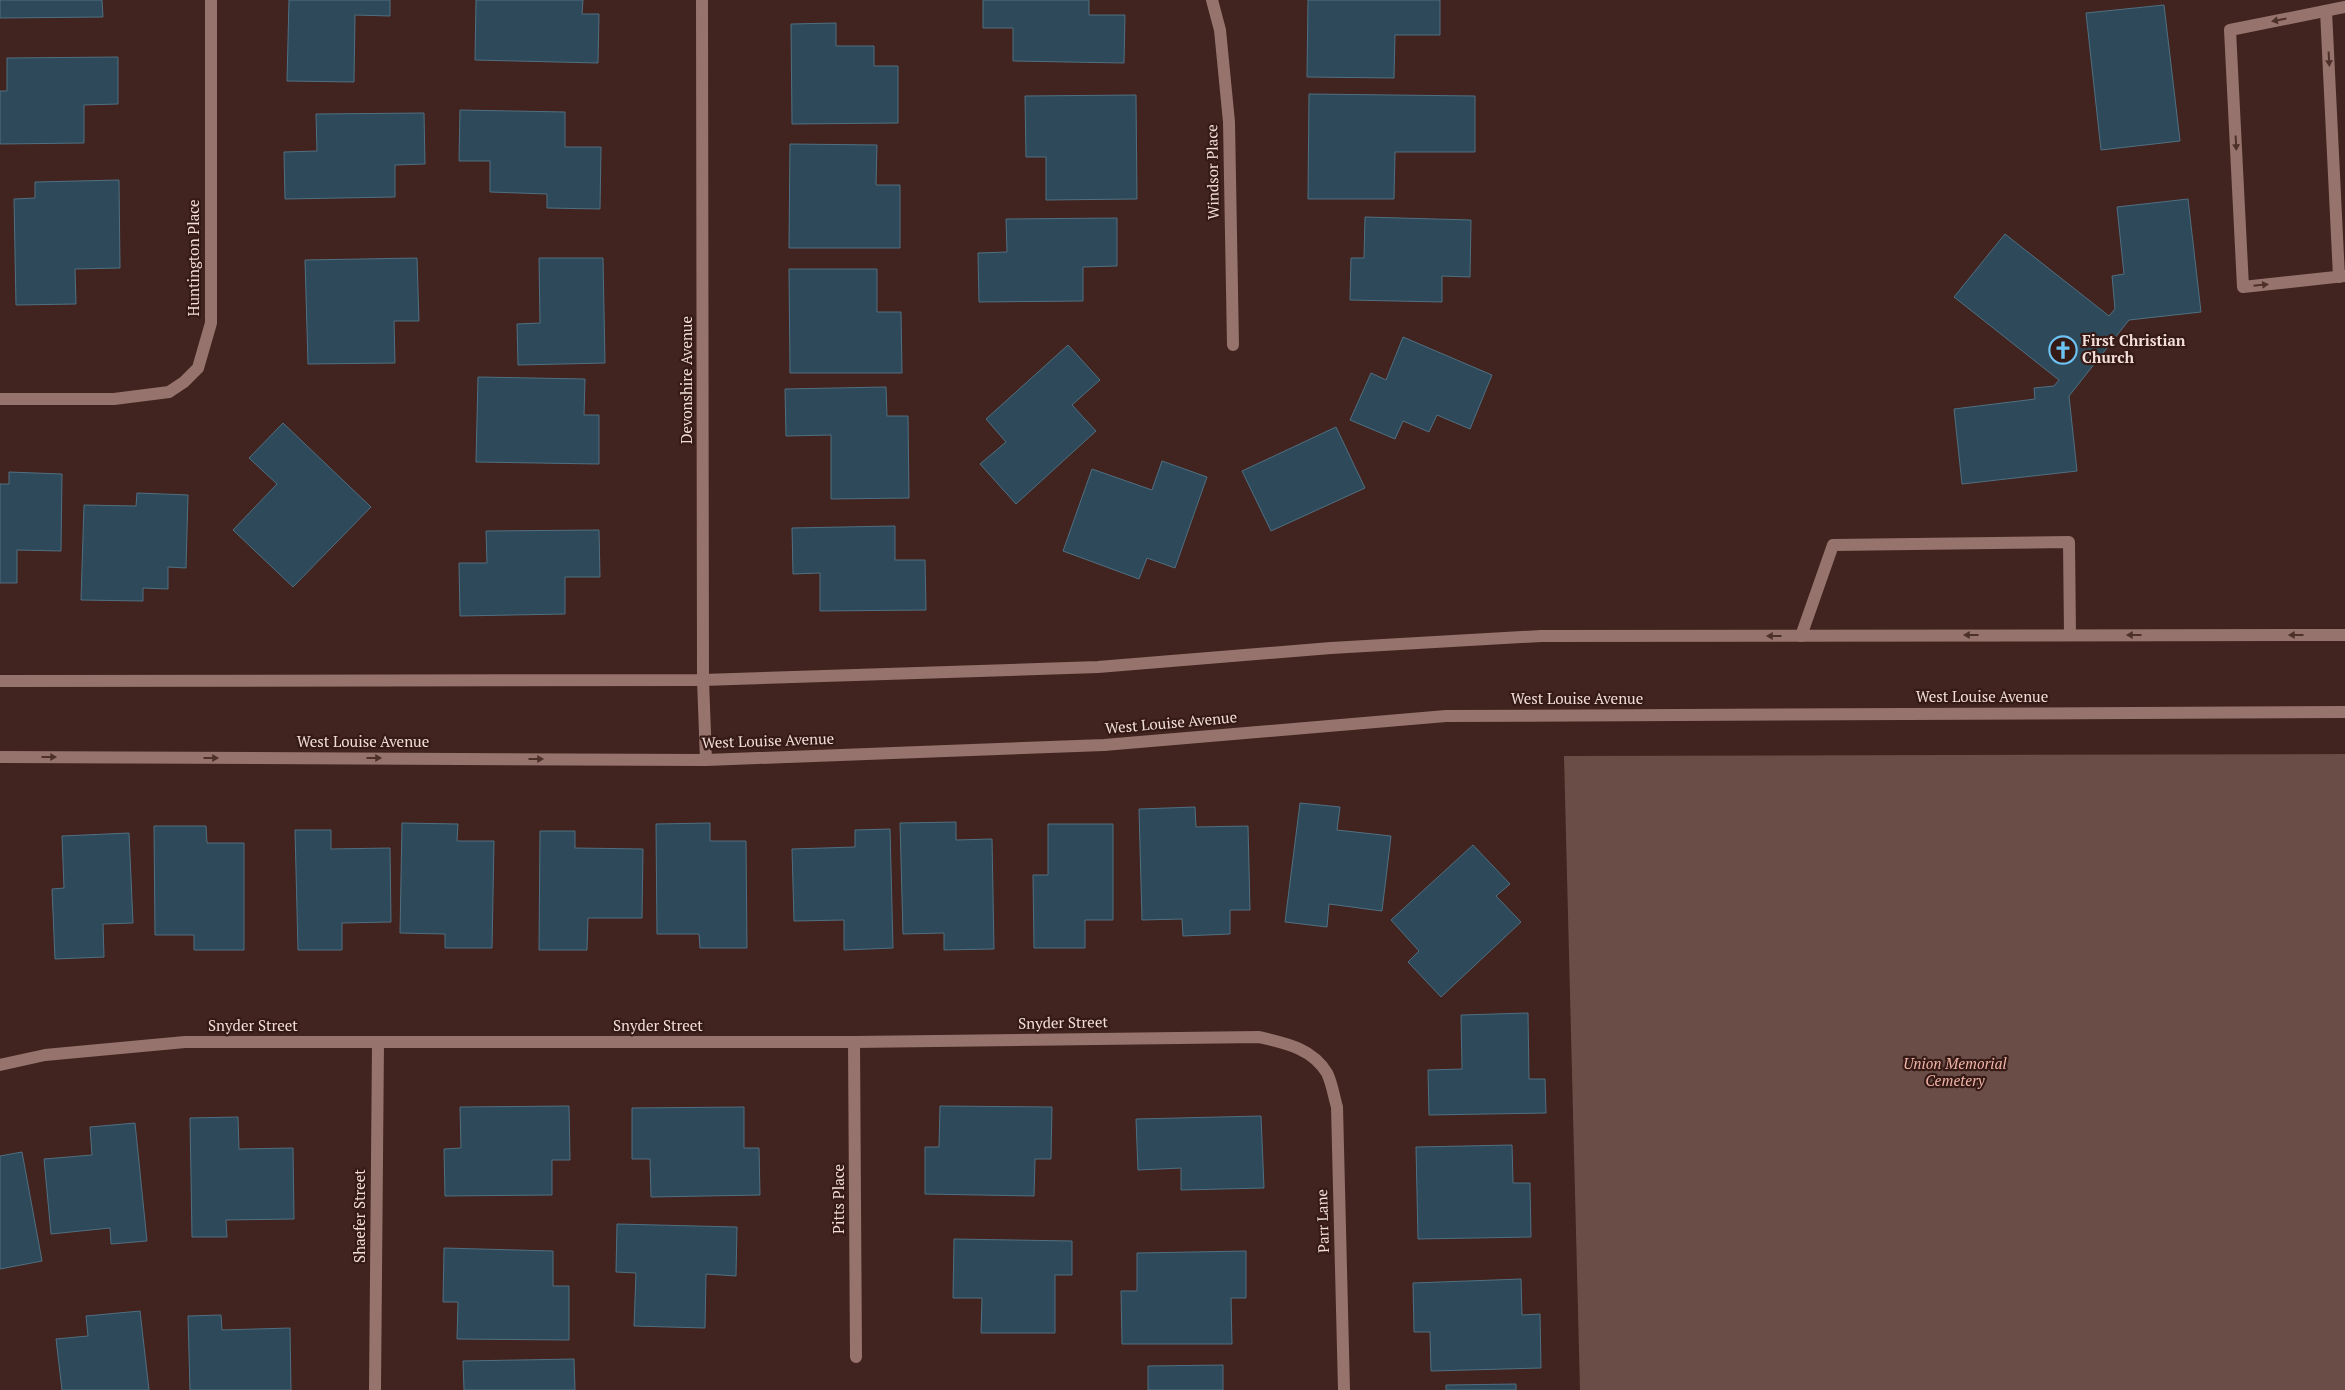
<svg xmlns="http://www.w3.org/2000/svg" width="2345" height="1390" viewBox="0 0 2345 1390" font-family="'PT Serif',serif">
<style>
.green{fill:#6b4d47}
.building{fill:#2e4a5a;stroke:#506f81}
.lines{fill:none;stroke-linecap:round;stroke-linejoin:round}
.service{stroke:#96736c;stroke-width:12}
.minor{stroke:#96736c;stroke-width:12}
.secondary{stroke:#96736c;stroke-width:12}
.oneway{fill:#4e302b}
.labels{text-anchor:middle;stroke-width:4.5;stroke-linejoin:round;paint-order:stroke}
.street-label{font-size:15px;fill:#f1ddd9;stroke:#361a15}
.poi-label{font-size:15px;font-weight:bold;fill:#f1ddd9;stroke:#361a15;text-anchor:start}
.park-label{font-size:15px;font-style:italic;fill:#efb3a7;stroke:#361a15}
</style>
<rect width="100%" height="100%" fill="#41241f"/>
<!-- green -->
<polygon class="green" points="2345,754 2345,1390 1580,1390 1564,756"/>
<!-- building -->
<g class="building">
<polygon points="0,0 102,0 103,17 0,18"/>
<polygon points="289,0 390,0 390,16 355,15 354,82 287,81"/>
<polygon points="476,0 583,0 582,14 599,14 598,63 475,60"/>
<polygon points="983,0 1089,0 1089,15 1125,15 1124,63 1013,61 1013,28 983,28"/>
<polygon points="1308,0 1440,0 1440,35 1395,35 1394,78 1307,77"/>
<polygon points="2164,5 2180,141 2101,150 2086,13"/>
<polygon points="836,23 836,46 874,46 874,66 898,66 898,123 792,124 791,24"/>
<polygon points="118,57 118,104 84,105 84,143 0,144 0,91 7,91 7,58"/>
<polygon points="1309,94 1475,96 1475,152 1395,152 1394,199 1308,199"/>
<polygon points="1136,95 1137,199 1046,200 1046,157 1026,157 1025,96"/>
<polygon points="460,110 565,112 565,147 601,147 600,209 547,208 547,194 490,192 490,161 459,161"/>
<polygon points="424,113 425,164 395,165 395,197 285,199 284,152 317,151 316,114"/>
<polygon points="790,144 877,145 876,185 900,185 900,248 789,248"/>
<polygon points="119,180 120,268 75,269 76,304 16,305 14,199 35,198 35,182"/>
<polygon points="2188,199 2201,312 2129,320 2069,396 2077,471 1962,484 1954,409 2035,399 2034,388 2054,386 2059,380 1954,297 2005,234 2109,316 2115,309 2112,276 2124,274 2117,207"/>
<polygon points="1365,217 1471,220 1470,277 1442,276 1442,302 1350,300 1351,258 1364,258"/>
<polygon points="1117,218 1117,266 1083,267 1083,301 979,302 978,253 1007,252 1006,219"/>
<polygon points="417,258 419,321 394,321 395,363 308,364 305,260"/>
<polygon points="539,258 603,258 605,363 518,365 517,324 540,323"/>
<polygon points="789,269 877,269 877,312 901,312 902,373 790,373"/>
<polygon points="1403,337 1492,375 1470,429 1437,415 1429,432 1403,421 1395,439 1350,420 1371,373 1386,380"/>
<polygon points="1068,345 1100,380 1072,405 1096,431 1016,504 980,464 1006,442 986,419"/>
<polygon points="478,377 585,379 584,415 599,415 599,464 476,462"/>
<polygon points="886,387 887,416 908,416 909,498 831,499 831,435 786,436 785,389"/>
<polygon points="283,423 371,507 293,587 233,530 277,484 249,458"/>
<polygon points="1336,427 1365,488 1271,531 1242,471"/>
<polygon points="1162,461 1207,477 1175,568 1147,558 1139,579 1063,551 1092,469 1152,490"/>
<polygon points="9,472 62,474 61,551 17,550 17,583 0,583 0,484 9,484"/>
<polygon points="137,493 188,495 186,568 168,567 168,589 143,588 143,601 81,600 84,505 136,506"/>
<polygon points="895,526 895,560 925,560 926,610 820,611 820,573 793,574 792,528"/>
<polygon points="599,530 600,577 565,577 565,614 460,616 459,563 487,563 486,531"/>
<polygon points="1300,803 1340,807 1337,830 1391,836 1382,911 1329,904 1327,927 1285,922"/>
<polygon points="1195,807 1196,827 1248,826 1250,910 1230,910 1230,934 1183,936 1182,919 1142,920 1139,809"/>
<polygon points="956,822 956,840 992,839 994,949 944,950 944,933 903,934 900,823"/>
<polygon points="402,823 458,824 457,841 494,841 492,948 445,948 445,934 400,933"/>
<polygon points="710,823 710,841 746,841 747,948 700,948 699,934 657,934 656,824"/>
<polygon points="1048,824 1113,824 1113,920 1085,920 1085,948 1034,948 1033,875 1048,875"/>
<polygon points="154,826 206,826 207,843 244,843 244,950 194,950 194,935 155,935"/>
<polygon points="890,829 893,948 844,950 844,920 794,921 792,849 855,847 855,830"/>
<polygon points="295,830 331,830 331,849 390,848 391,922 342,923 342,950 298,950"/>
<polygon points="540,831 575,831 575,848 643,849 642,918 588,918 587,950 539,950"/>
<polygon points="129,833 133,923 103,924 104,957 55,959 52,889 64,888 62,836"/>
<polygon points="1473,845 1510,884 1496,896 1521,922 1441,997 1408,962 1419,951 1391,920"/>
<polygon points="1528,1013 1529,1079 1545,1079 1546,1113 1429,1115 1428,1070 1462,1069 1461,1015"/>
<polygon points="569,1106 570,1160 552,1160 552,1195 445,1196 444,1149 461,1148 460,1107"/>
<polygon points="940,1106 1052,1107 1051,1159 1035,1159 1034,1196 925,1194 925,1147 939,1147"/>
<polygon points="744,1107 744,1148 759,1148 760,1195 651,1197 650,1159 632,1159 632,1108"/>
<polygon points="1261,1116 1264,1188 1181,1190 1181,1168 1138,1170 1136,1119"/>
<polygon points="238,1117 239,1149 293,1148 294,1219 226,1220 227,1237 192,1237 190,1118"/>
<polygon points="135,1123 147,1241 111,1244 110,1228 51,1234 44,1159 92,1155 90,1127"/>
<polygon points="1512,1145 1513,1183 1530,1183 1531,1237 1418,1239 1416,1147"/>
<polygon points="22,1152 42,1261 0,1269 0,1156"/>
<polygon points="617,1224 737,1227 736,1276 706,1274 705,1328 634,1326 636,1273 616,1272"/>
<polygon points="954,1239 1072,1241 1072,1275 1055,1275 1055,1333 981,1333 982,1298 953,1298"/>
<polygon points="444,1248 553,1251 553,1286 569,1286 569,1340 457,1339 458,1302 443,1302"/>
<polygon points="1246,1251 1246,1298 1231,1298 1232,1344 1122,1344 1121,1291 1137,1291 1137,1253"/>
<polygon points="1521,1279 1522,1315 1540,1314 1541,1368 1431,1371 1430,1332 1414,1332 1413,1283"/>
<polygon points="140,1311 149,1390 62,1390 56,1339 88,1336 86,1316"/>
<polygon points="221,1315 222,1330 290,1328 291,1390 190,1390 188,1316"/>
<polygon points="574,1359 575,1390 464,1390 463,1361"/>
<polygon points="1223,1365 1223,1390 1148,1390 1148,1366"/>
<polygon points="1516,1384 1516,1390 1446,1390 1446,1385"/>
</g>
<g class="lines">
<!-- service -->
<g class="service">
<polyline points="2345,7 2230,30 2243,287 2345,276"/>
<polyline points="2326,11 2339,277"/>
<polyline points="1801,636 1833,545 2069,542 2070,635"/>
</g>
<!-- minor -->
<g class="minor">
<polyline points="702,0 703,680 706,760"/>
<polyline points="1212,0 1220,30 1229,122 1233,345"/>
<polyline points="0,399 114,399 169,392 184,382 198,368 211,323 211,0"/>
<polyline points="854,1042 856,1357"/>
<path d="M0,1065L45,1055L185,1042H854L1259,1037C1285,1043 1312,1048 1327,1073C1332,1083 1334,1097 1337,1107L1344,1390"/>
<polyline points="375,1390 378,1043"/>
</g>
<!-- secondary -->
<g class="secondary">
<polyline points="0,681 703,680 1098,667 1331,648 1541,636 2345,635"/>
<polyline points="0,757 706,760 1104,745 1446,716 2345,712"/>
</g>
</g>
<!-- one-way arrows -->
<defs><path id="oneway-solid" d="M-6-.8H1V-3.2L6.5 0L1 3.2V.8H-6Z" transform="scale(1.25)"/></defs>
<g class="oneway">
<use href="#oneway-solid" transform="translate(2279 20) rotate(169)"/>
<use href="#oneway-solid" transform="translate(2329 59) rotate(87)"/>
<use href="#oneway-solid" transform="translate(2236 143) rotate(87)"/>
<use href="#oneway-solid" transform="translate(2261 285) rotate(-6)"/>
<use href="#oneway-solid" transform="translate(1971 635) rotate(180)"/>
<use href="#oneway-solid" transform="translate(2134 635) rotate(180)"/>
<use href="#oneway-solid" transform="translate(2296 635) rotate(180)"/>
<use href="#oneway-solid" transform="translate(1774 636) rotate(180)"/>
<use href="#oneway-solid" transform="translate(49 757)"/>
<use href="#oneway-solid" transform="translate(211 758)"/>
<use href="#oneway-solid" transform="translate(374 758)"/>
<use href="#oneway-solid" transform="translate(536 759)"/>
</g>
<!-- icons -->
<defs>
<g id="church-ring" transform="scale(1.4375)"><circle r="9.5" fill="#361a15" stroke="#6cc3f2" stroke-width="1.5"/><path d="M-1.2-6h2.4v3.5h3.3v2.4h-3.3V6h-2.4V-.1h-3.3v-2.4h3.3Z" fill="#6cc3f2"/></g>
</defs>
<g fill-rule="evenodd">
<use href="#church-ring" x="2063" y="350"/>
</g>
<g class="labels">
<!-- street labels -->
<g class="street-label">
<text transform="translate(1213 172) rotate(-91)" y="5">Windsor Place</text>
<text transform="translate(194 258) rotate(-90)" y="5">Huntington Place</text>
<text transform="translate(687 380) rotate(-90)" y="5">Devonshire Avenue</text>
<text x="1982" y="702">West Louise Avenue</text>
<text x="1577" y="704">West Louise Avenue</text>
<text transform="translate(1171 723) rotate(-5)" y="5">West Louise Avenue</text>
<text transform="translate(768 741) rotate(-2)" y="5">West Louise Avenue</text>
<text x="363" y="747">West Louise Avenue</text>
<text transform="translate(1063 1023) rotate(-1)" y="5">Snyder Street</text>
<text x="253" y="1031">Snyder Street</text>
<text x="658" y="1031">Snyder Street</text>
<text transform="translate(839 1199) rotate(-90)" y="5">Pitts Place</text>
<text transform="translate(360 1216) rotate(-90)" y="5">Shaefer Street</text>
<text transform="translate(1323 1221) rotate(-92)" y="5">Parr Lane</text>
</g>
<!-- poi labels -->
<g class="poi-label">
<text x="2082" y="346">First Christian<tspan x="2082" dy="17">Church</tspan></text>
</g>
<!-- park labels -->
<g class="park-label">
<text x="1955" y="1069">Union Memorial<tspan x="1955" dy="17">Cemetery</tspan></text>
</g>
</g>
</svg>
